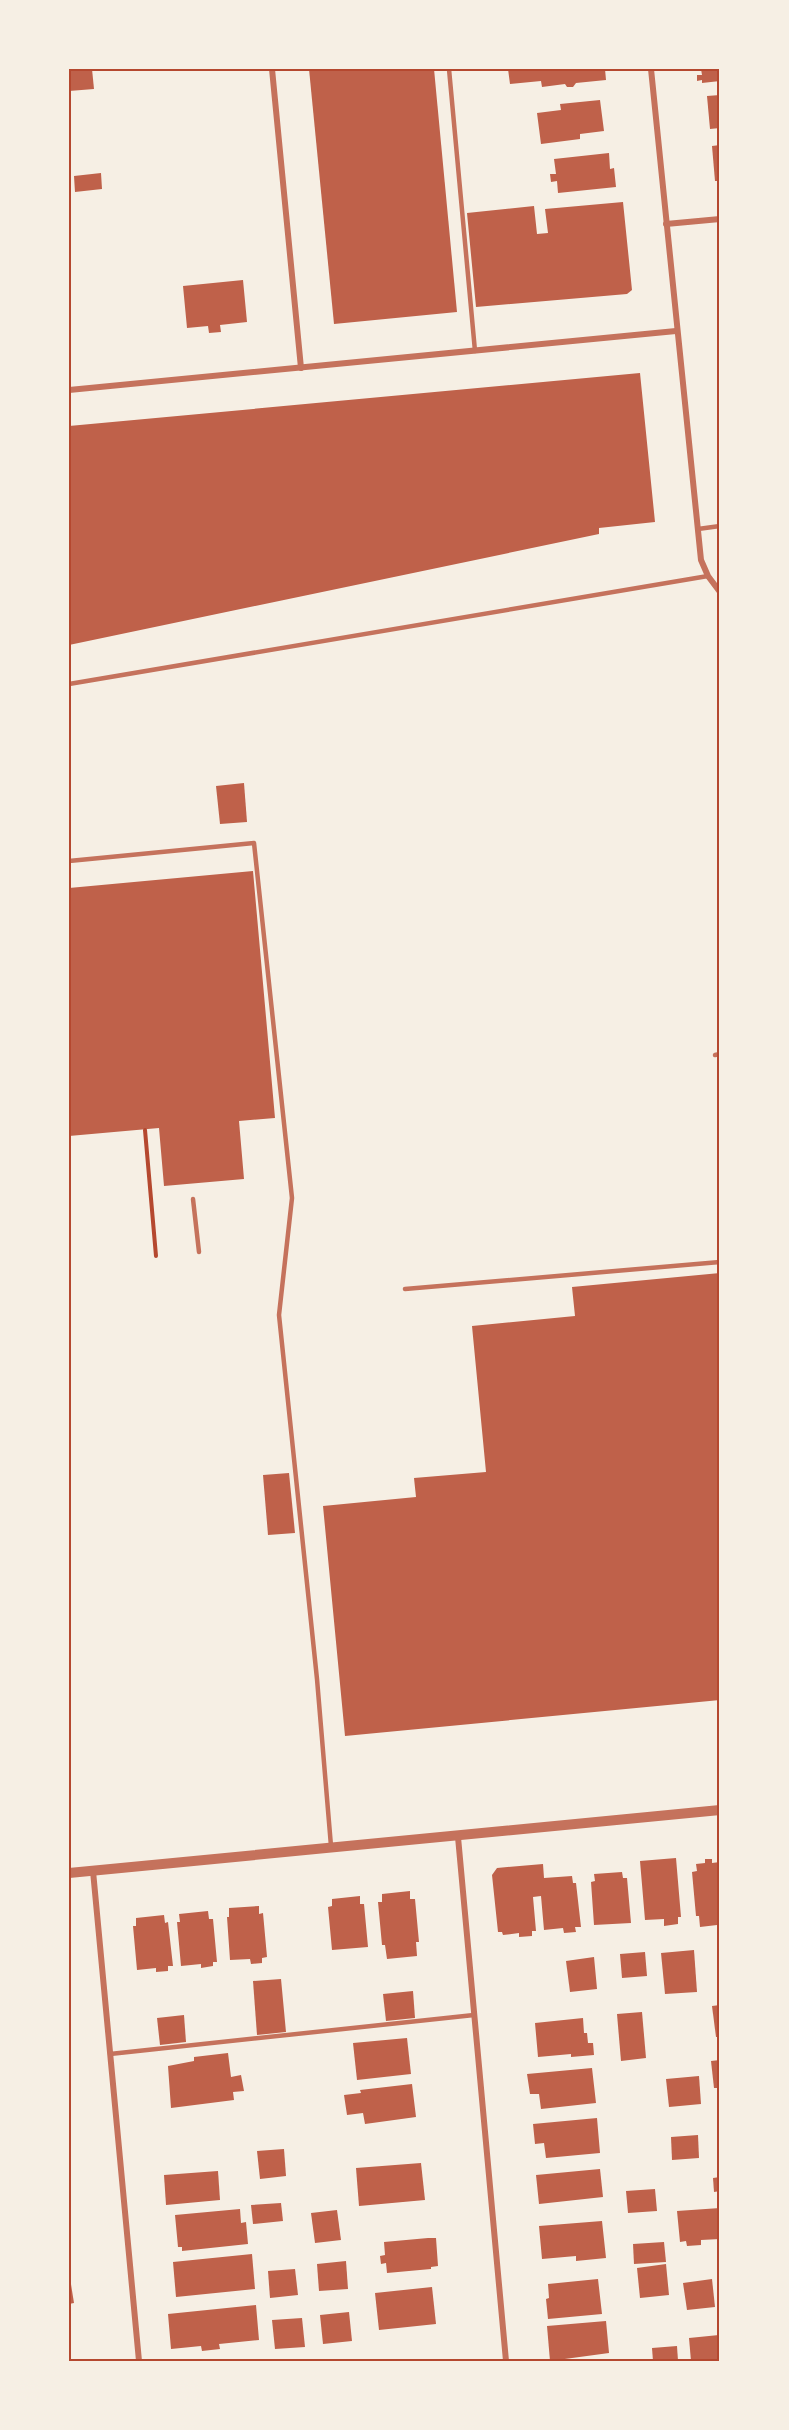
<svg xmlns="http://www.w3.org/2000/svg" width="789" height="2430" viewBox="0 0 789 2430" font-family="'Varela Round',sans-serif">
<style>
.building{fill:#bf614a}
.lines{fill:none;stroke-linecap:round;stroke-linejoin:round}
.path{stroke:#b5482f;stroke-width:4}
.service{stroke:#c5725c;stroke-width:4.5}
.minor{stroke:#c5725c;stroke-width:6}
.tertiary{stroke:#c5725c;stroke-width:10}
.neatline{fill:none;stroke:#b5482f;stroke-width:2}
</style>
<rect width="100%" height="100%" fill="#f6efe4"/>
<!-- building -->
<g class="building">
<polygon points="69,69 92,69 94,89 69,91"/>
<polygon points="309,69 434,69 457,312 334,324"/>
<polygon points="508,69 605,69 606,80 576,83 573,87 567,87 565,84 542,87 541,81 510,84"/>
<polygon points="701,69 720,69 720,81 702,83 702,80 697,81 697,75 702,75"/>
<polygon points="720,95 720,128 710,129 707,96"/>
<polygon points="600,100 604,131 580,134 580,139 541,144 537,113 561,110 560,104"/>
<polygon points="720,145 720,181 715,181 712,146"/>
<polygon points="609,153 610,169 614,168 616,187 558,193 557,181 551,182 550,174 556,174 554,159"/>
<polygon points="101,173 102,189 75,192 74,176"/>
<polygon points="623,202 632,290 627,294 476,307 467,213 534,206 537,234 548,233 545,209"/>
<polygon points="243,280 247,322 220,325 221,332 209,333 208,326 187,328 183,286"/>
<polygon points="640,373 655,522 599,528 599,534 69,645 69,426"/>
<polygon points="244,783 247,822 220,824 216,786"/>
<polygon points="253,871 275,1118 239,1121 244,1179 164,1186 159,1128 69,1136 69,888"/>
<polygon points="720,1273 720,1700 345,1736 323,1506 416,1497 414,1478 486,1472 472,1326 575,1316 572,1287"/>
<polygon points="289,1473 295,1533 268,1535 263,1475"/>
<polygon points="676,1858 681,1917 678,1917 678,1924 664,1926 664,1919 645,1920 640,1861"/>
<polygon points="705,1859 712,1859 712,1863 720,1862 720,1929 717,1929 717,1925 700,1927 699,1916 696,1916 692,1872 697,1871 696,1864 705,1863"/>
<polygon points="543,1864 544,1878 572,1876 573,1883 576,1883 581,1927 575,1927 576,1932 564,1933 563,1928 544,1930 541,1896 533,1897 536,1931 532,1931 532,1936 519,1937 519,1933 503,1935 502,1932 498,1932 492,1875 497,1868"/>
<polygon points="622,1872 623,1878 627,1878 631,1923 594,1925 591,1882 595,1881 594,1874"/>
<polygon points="410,1891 410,1899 415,1899 419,1942 416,1942 417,1956 387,1959 385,1945 382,1945 378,1902 382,1902 382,1894"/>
<polygon points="360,1896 360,1904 364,1904 368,1947 332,1950 328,1907 332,1906 332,1899"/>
<polygon points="259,1906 259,1914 263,1913 267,1957 262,1958 262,1963 251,1964 250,1959 230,1960 227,1917 229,1917 229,1908"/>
<polygon points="208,1911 209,1919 213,1919 217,1962 213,1962 213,1966 201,1968 201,1964 181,1966 177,1922 180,1922 179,1914"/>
<polygon points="164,1915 165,1923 168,1922 173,1966 168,1966 168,1971 156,1972 156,1968 137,1970 133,1926 136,1926 136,1918"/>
<polygon points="694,1950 697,1992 665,1994 661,1953"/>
<polygon points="645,1952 647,1976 622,1978 620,1954"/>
<polygon points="594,1957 597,1989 570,1992 566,1961"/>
<polygon points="281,1979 286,2032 257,2035 253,1981"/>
<polygon points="413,1991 415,2018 386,2021 383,1994"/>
<polygon points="720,2005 720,2037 716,2037 712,2006"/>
<polygon points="642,2012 646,2058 621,2061 617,2014"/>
<polygon points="184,2015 186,2042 160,2045 157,2018"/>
<polygon points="583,2018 584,2033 587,2033 588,2043 593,2043 594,2055 571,2057 571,2054 538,2057 535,2023"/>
<polygon points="407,2038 411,2074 357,2080 353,2043"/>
<polygon points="228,2053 231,2077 241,2075 244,2091 233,2092 234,2100 171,2108 168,2066 194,2061 194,2057"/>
<polygon points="720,2060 720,2088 714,2088 711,2061"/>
<polygon points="592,2068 596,2103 541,2109 539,2094 530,2094 527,2074"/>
<polygon points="699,2076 701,2104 669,2107 666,2079"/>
<polygon points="412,2084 416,2117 365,2124 363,2113 347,2115 344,2095 361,2093 360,2090"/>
<polygon points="597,2118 600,2153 546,2158 544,2143 535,2144 533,2124"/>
<polygon points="698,2135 699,2158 672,2160 671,2137"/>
<polygon points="284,2149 286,2176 260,2179 257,2151"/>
<polygon points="421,2163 425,2200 359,2206 356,2168"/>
<polygon points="600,2169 603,2197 539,2204 536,2175"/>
<polygon points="218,2171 220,2200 166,2205 164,2175"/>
<polygon points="720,2177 720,2191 714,2192 713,2178"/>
<polygon points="655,2189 657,2211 628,2213 626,2191"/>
<polygon points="281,2203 283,2221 253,2224 251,2205"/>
<polygon points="720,2208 720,2239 701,2240 701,2245 687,2246 686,2241 680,2242 677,2211"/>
<polygon points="240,2209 241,2223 246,2222 248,2244 182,2251 182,2247 178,2247 175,2215"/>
<polygon points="337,2210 341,2240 315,2243 311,2213"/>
<polygon points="602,2221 606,2258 576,2261 576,2256 542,2259 539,2226"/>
<polygon points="428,2238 436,2238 438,2266 431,2267 431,2269 387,2273 386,2263 381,2264 380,2256 385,2255 384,2242"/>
<polygon points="664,2242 666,2262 634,2264 633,2244"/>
<polygon points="252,2254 255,2289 176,2297 173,2262"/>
<polygon points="346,2261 348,2289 319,2291 317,2264"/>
<polygon points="666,2264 669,2295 640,2298 637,2268"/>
<polygon points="295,2269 298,2295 270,2298 268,2271"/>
<polygon points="69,2272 74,2303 69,2304"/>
<polygon points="598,2279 602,2314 548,2319 546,2299 549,2298 548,2284"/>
<polygon points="712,2279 715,2307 687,2310 683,2283"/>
<polygon points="432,2287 436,2324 379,2330 375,2293"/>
<polygon points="256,2305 259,2340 219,2344 220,2349 202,2351 201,2346 171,2349 168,2314"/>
<polygon points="349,2312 352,2341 323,2344 320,2315"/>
<polygon points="302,2318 305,2347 275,2349 272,2320"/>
<polygon points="606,2321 609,2353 550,2361 547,2326"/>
<polygon points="719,2335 720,2361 691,2361 689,2338"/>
<polygon points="677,2346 678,2361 653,2361 652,2348"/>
</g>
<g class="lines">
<!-- path -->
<polyline class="path" points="145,1130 156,1256"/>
<!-- service -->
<g class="service">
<polyline points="449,69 475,351"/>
<polyline points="698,529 720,526"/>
<polyline points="69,684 708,576"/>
<polyline points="69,861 254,843 292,1198 279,1315 317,1679 331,1846"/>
<polyline points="715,1055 720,1054"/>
<polyline points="193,1199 199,1252"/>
<polyline points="405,1289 720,1262"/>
<polyline points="110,2054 474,2015"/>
</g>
<!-- minor -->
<g class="minor">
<polyline points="272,69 301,368"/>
<polyline points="651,69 701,560 708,576 720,592"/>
<polyline points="666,224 720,219"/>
<polyline points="69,390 676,331"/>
<polyline points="458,1837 506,2361"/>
<polyline points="93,1871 139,2361"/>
</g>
<!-- tertiary -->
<polyline class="tertiary" points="69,1873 720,1810"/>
</g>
<!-- border -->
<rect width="789" height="2430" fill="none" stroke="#f6efe4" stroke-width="141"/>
<rect x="70" y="70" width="648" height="2290" class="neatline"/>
</svg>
